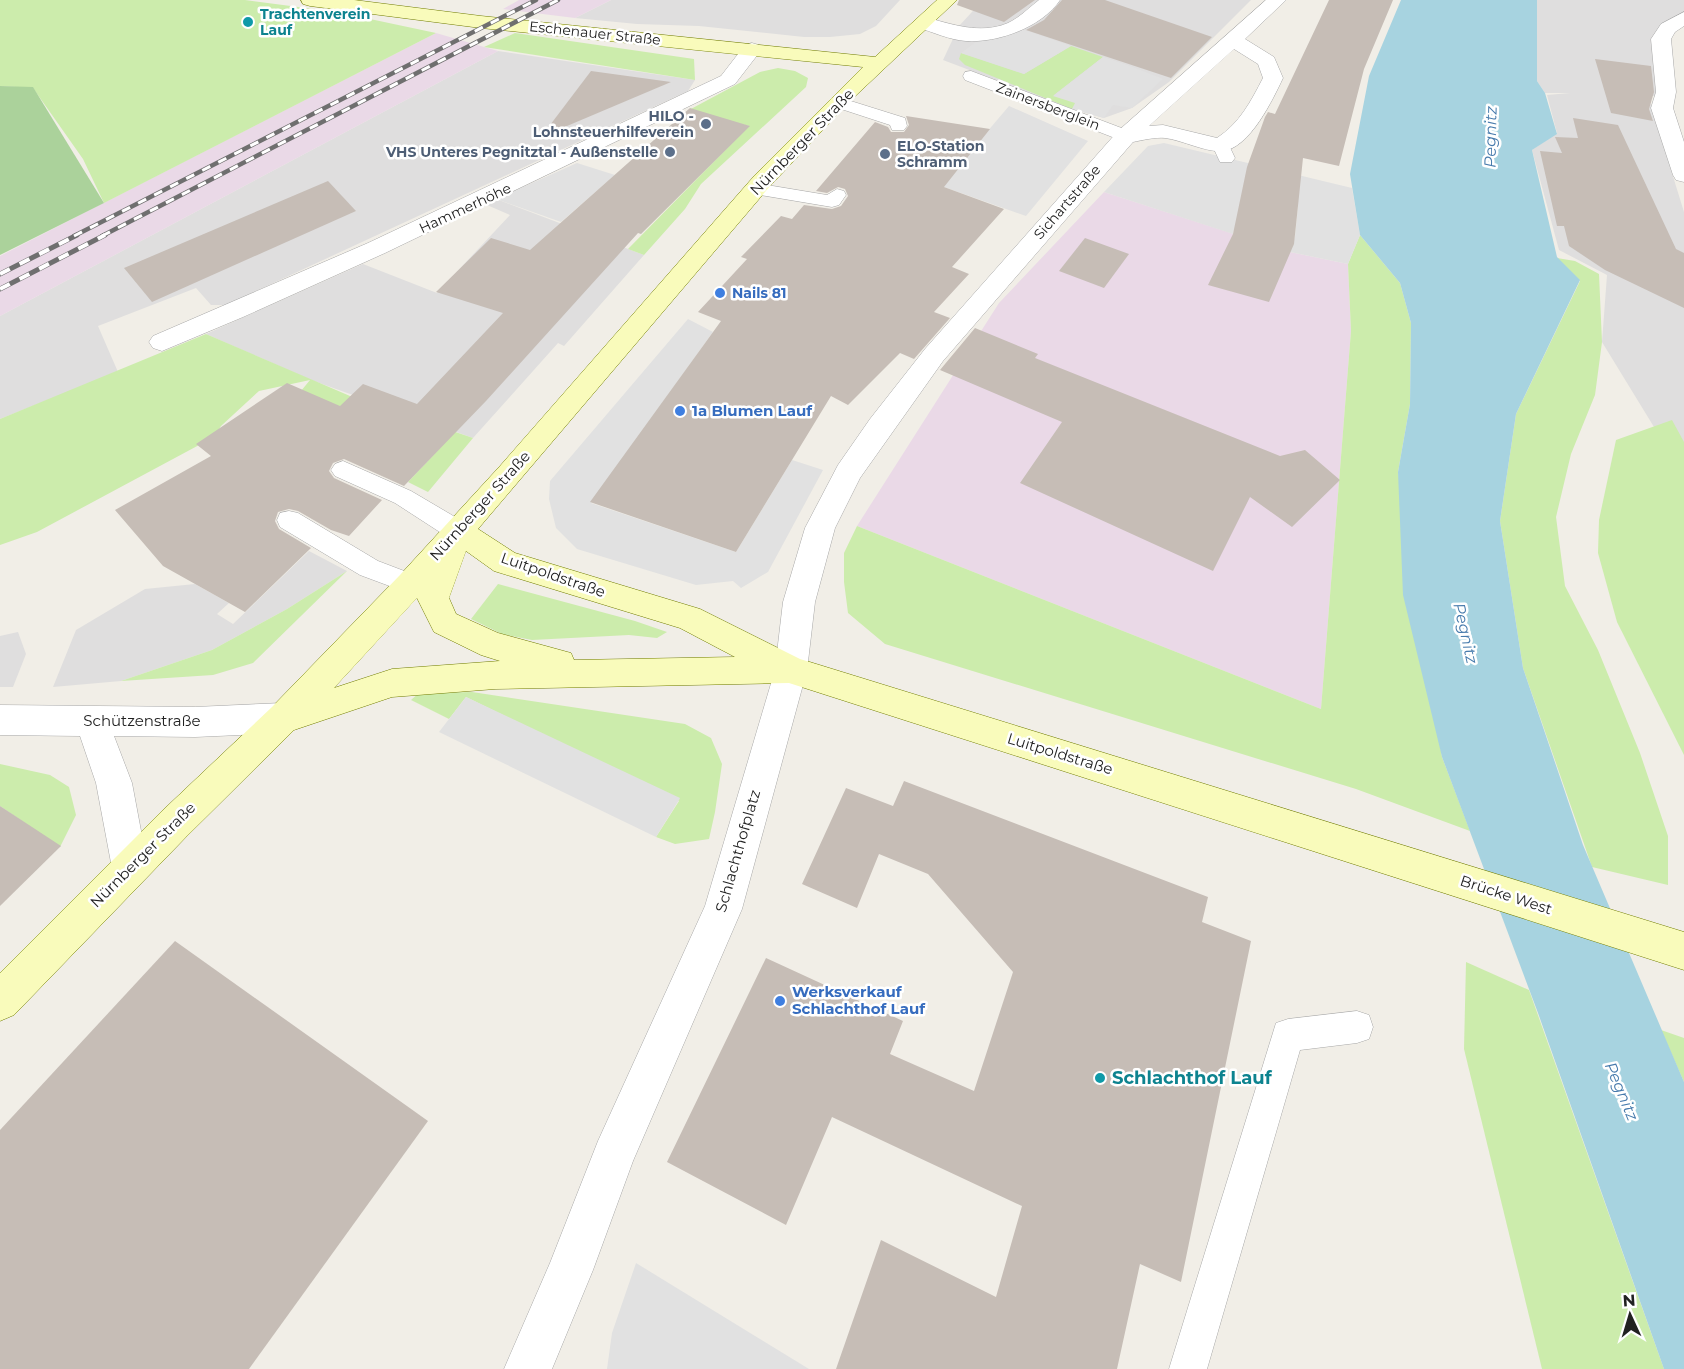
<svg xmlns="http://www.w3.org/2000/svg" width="1684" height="1369" viewBox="0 0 1684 1369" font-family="Montserrat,sans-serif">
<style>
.residential{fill:#dfdede}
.industrial{fill:#ead9e7}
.grass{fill:#ccecac}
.forest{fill:#abd29b}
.parking{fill:#e1e1e1}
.water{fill:#a7d3e0}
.building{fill:#c6bdb6}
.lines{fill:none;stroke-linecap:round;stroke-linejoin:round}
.lane-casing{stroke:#a8a8a8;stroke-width:1}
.street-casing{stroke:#a8a8a8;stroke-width:1}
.secondary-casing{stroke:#717d02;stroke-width:1}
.lane{fill:#fff;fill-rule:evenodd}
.street{fill:#fff;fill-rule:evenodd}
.secondary{fill:#f9fbbb;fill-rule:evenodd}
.rail-far1-casing{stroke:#6f6f6f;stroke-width:4.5}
.rail-casing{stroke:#6f6f6f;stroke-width:5}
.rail-far1{stroke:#fff;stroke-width:3;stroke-dasharray:9;stroke-linecap:butt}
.rail{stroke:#fff;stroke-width:4;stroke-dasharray:11;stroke-linecap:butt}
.culture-dot{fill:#0f9aa8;stroke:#fff;stroke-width:2}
.service-dot{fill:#5c6f8a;stroke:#fff;stroke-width:2}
.shop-dot{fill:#3f7fe0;stroke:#fff;stroke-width:2}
.labels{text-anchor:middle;stroke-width:5;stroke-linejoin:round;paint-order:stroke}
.far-culture-label{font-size:14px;font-weight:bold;fill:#0d838f;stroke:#fff;text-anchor:start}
.far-street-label{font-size:14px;fill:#212121;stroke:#fff}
.far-service-label{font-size:14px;font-weight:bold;fill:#4e5e75;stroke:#fff;text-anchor:end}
.far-shop-label{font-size:14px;font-weight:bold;fill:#366cbe;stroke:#fff;text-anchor:start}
.street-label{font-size:15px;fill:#212121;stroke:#fff}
.shop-label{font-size:15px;font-weight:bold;fill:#366cbe;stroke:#fff;text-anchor:start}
.water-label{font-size:16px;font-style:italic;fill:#467aac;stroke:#fff}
.near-culture-label{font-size:18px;font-weight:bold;fill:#0d838f;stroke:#fff;text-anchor:start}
</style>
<rect width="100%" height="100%" fill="#f1eee7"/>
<!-- residential -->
<g class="residential">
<polygon points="611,0 900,0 876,26 860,34 830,37 804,37 699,26 637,24 575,18"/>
<polygon points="983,0 1251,0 1169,82 1132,108 1104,118 1072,109 943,60 959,26"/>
<polygon points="1537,0 1684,0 1684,23 1672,33 1660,95 1652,96 1650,102 1684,212 1684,476 1602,342 1607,275 1559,250 1532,150 1557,133 1547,95 1570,93 1545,93 1537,81"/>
<polygon points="498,51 695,80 688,91 226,305 211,305 196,288 98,326 118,372 0,419 0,316"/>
<polygon points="496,199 644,255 564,346 558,343 473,438 311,380 206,334 363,264 437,293 510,215 487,205"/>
<polygon points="309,551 347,571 287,609 212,650 121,681 53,687 76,630 145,589 195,584 229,603 217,614 233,624"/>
<polygon points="18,632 26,654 13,687 0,687 0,636"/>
</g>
<!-- industrial -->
<g class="industrial">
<polygon points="519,0 611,0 575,18 503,9"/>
<polygon points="436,33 498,51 0,316 0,256"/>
<polygon points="1104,192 1290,252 1348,264 1351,331 1321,709 857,526 999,303"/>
</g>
<!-- grass -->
<g class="grass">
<polygon points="0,0 245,0 337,12 436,33 104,203 83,159 33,88 0,86"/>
<polygon points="515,33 694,59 695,80 484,47"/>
<polygon points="1071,46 1103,57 1054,95 1076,103 1072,109 965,65 959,59 961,53 1024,74"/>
<polygon points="778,68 795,71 808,78 806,87 701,184 685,209 644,255 628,249 749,126 689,110 760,72"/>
<polygon points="1360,235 1400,283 1411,323 1410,404 1398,472 1442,757 1470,831 1356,789 885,644 848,613 844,582 844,553 857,526 1321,709 1351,331 1348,264"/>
<polygon points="1557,258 1575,261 1599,274 1602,342 1595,395 1571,454 1556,517 1565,586 1598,650 1640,753 1668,836 1668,885 1592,867 1523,668 1500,521 1516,414 1580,281"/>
<polygon points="206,334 350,396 473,438 428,492 408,482 441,447 301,391 310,380 259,391 221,426 214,437 37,532 0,545 0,419"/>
<polygon points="1672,420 1684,442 1684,755 1617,622 1598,553 1599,520 1616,440"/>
<polygon points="347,571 253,663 213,675 121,681 212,650 287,609"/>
<polygon points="498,584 635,621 667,632 657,638 629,635 532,640 502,634 471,619"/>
<polygon points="472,692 685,724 711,738 722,764 715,812 709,839 675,844 656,837 679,801 466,697 449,719 411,700 419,693"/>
<polygon points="0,764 50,775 69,787 76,815 60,847 0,806"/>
<polygon points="1466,962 1529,990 1664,1369 1542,1369 1464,1049"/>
<polygon points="1661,1030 1684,1038 1684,1082"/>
</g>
<!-- forest -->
<polygon class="forest" points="0,86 33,87 104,203 0,255"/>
<!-- parking -->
<g class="parking">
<polygon points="1022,29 1071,46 1024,74 961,53 976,42 995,39"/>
<polygon points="1103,57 1130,66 1163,79 1132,108 1113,105 1104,118 1072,109 1075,103 1053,96"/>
<polygon points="1009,106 1088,141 1026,216 941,186"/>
<polygon points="1164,143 1352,188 1360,235 1348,264 1290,252 1295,236 1298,206 1238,218 1233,234 1104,192 1148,146"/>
<polygon points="577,163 615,175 561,222 496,199"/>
<polygon points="688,319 713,332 591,503 736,552 792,460 823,470 768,572 741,588 733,581 696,585 577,549 556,528 549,499 550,481"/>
<polygon points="466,697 680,798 679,800 656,837 439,732"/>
<polygon points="636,1263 809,1369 607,1369 612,1333"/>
</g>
<!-- water -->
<polygon class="water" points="1401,0 1537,0 1537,81 1545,93 1557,134 1532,150 1557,257 1580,280 1516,414 1500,521 1523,668 1583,845 1684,1082 1684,1369 1664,1369 1538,1013 1442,757 1403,595 1398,472 1410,404 1411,323 1400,283 1360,235 1350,174 1369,76"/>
<!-- building -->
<g class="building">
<polygon points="959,0 1035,0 1004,22 957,5"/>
<polygon points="1062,0 1105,0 1212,37 1171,78 1026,30 1044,20"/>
<polygon points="1329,0 1393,0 1364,69 1339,166 1303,158 1294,244 1269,302 1208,285 1233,234 1247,167 1265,117 1268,112 1275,114"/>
<polygon points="1595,59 1651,66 1654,92 1649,109 1653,121 1611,113"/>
<polygon points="591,71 671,82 541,137"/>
<polygon points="690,108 750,126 641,234 638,233 486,401 404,486 344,459 333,463 329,471 334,478 382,500 349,536 331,530 298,511 289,509 278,512 275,521 279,529 311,548 245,612 163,566 115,510 211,456 196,444 287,383 340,406 363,384 417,404 503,313 436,292 491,238 530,250"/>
<polygon points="906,116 990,129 944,187 1004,209 952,267 969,274 934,312 950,318 914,359 900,353 848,405 831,396 736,552 590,502 721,321 698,312 747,259 741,257 781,216 792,219 804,205 832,209 841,206 848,196 845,189 838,187 827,193 816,191 875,122 888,127 891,132 904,132 909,125"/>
<polygon points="1573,118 1618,125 1676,249 1684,253 1684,308 1605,270 1569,246 1564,226 1557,226 1540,151 1562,153 1555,137 1578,138"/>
<polygon points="328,181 356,211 152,302 124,268"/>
<polygon points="1085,238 1129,254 1104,288 1059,271"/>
<polygon points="975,328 1038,354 1035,358 1280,456 1305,450 1340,480 1292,527 1250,497 1213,571 1020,483 1062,422 940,370"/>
<polygon points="904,781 1208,897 1202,922 1251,941 1181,1282 1140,1264 1117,1369 836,1369 881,1240 996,1297 1022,1206 832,1117 786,1225 667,1162 766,958 903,1021 890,1054 974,1091 1013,972 928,874 879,854 857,908 802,884 846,788 893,806"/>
<polygon points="0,806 61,846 0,906"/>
<polygon points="175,941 428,1121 249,1369 0,1369 0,1130"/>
</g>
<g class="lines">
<!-- lane casing -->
<g class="lane-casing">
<g id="lane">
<polygon points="971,71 1132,132 1135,136 1132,140 1120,140 965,80 963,76 965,72"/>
<polygon points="838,97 905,118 907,126 904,130 892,130 890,125 832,106 829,102 832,98"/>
<polygon points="1221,140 1227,141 1235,158 1232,162 1220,162 1212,145 1215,141"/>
<polygon points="755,183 827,195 837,189 844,191 846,195 839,205 832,207 748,193 746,189 748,185"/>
<polygon points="343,461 411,491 467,524 470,531 467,538 458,541 449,538 395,503 335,476 331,470 335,464"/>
<polygon points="289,511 298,513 378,561 420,577 424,584 420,591 411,594 360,575 280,527 277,520 280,513"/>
<polygon points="1357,1011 1369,1015 1373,1027 1369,1039 1357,1043 1300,1050 1207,1369 1169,1369 1276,1023 1288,1019"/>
</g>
</g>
<!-- street casing -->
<g class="street-casing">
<g id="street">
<path d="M1039,0H1060C1042,27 998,43 966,41C950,40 932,32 917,27L914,23L917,19L924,17C952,24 980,35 1008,23C1019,18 1030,7 1039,0Z"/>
<path d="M1266,0H1286L1245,39L1274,57L1283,78C1273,99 1250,148 1223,151C1207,153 1182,140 1165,138C1155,137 1143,140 1133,142L943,361L860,478L835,528L815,602L807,670L742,909L633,1161L593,1270L552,1369H504L550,1263L598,1141L705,906L775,670L783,602L805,528L838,465L870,419L925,349L1118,131ZM1234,49L1258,64L1263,78C1251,101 1240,123 1217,138L1163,125L1149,126Z"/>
<polygon points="1684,12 1684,26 1675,32 1671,39 1676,92 1673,108 1684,142 1684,182 1676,180 1673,175 1651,108 1656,92 1651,39 1661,24"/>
<polygon points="752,43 759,45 762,49 735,84 385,253 243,317 162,351 153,348 149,342 153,336 368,243 721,76 745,45"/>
<polygon points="284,703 296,707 301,718 296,729 284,733 195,737 114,736 132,783 148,868 143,881 130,886 117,881 112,868 96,783 80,736 0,735 0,705 195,707"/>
</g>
</g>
<!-- secondary casing -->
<g class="secondary-casing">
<path id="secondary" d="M301,0H354L481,16L875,57L937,0H957L849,102L771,185L478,529L515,553L700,609L800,659L1684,932V970L789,683L495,689L392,697L294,730L187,836L14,1015L0,1021V973L161,812L272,707L400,575L500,466L755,175L863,67L481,28L310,6L303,4ZM466,551L494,571L680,628L735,657L574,660L571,653L498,633L456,614L449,598ZM417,598L434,632L481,655L500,661L392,669L334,688Z"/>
</g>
<!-- lane -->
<use href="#lane" class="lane"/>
<!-- street -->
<use href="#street" class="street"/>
<!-- secondary -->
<use href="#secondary" class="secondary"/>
<!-- rail-far1 casing -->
<g class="rail-far1-casing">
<g id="rail-far1">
<polyline points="74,236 536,0"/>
<polyline points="102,236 558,0"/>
</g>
</g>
<!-- rail casing -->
<g class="rail-casing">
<g id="rail">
<polyline points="0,274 77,235"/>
<polyline points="0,289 105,235"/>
</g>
</g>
<!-- rail-far1 -->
<use href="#rail-far1" class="rail-far1"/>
<!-- rail -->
<use href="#rail" class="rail"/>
</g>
<!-- markers -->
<g class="culture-dot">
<circle cx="248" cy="22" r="6"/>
<circle cx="1100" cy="1078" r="6"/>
</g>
<g class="service-dot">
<circle cx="706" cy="124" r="6"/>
<circle cx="670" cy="152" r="6"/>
<circle cx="885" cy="154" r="6"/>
</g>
<g class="shop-dot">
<circle cx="720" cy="293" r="6"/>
<circle cx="680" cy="411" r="6"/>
<circle cx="780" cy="1001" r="6"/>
</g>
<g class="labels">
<!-- far-culture labels -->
<g class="far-culture-label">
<text x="260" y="19">Trachtenverein<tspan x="260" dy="16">Lauf</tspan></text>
</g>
<!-- far-street labels -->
<g class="far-street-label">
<text transform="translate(595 33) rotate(6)" y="5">Eschenauer Straße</text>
<text transform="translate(1048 106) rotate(21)" y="5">Zainersberglein</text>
<text transform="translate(1067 202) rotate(-49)" y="5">Sichartstraße</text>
<text transform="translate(465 208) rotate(-25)" y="5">Hammerhöhe</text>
</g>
<!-- far-service labels -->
<g class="far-service-label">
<text x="694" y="121">HILO -<tspan x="694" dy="16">Lohnsteuerhilfeverein</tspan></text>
<text x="897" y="151" text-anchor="start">ELO-Station<tspan x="897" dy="16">Schramm</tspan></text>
<text x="658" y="157">VHS Unteres Pegnitztal - Außenstelle</text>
</g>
<!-- far-shop labels -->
<g class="far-shop-label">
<text x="732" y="298">Nails 81</text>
</g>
<!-- street labels -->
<g class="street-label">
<text transform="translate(802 142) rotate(-46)" y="5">Nürnberger Straße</text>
<text transform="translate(480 506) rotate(-48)" y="5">Nürnberger Straße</text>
<text transform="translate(553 575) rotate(19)" y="5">Luitpoldstraße</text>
<text x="142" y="726">Schützenstraße</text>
<text transform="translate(1060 754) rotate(17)" y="5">Luitpoldstraße</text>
<text transform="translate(738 851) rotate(-74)" y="5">Schlachthofplatz</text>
<text transform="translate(143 855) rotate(-45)" y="5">Nürnberger Straße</text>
<text transform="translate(1506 895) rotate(18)" y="5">Brücke West</text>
</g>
<!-- shop labels -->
<g class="shop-label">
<text x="692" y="416">1a Blumen Lauf</text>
<text x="792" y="997">Werksverkauf<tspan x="792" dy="17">Schlachthof Lauf</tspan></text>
</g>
<!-- water labels -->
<g class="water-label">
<text transform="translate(1490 137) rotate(-89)" y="6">Pegnitz</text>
<text transform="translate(1466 633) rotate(77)" y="6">Pegnitz</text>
<text transform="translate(1622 1091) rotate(67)" y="6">Pegnitz</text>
</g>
<!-- near-culture labels -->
<g class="near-culture-label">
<text x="1112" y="1084">Schlachthof Lauf</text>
</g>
</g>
<!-- north arrow -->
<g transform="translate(1630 1315) rotate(356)" stroke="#ffffff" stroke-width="4.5" paint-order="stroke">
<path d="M0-4.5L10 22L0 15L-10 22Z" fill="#212121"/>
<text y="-9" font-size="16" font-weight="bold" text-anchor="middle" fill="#212121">N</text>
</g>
</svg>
